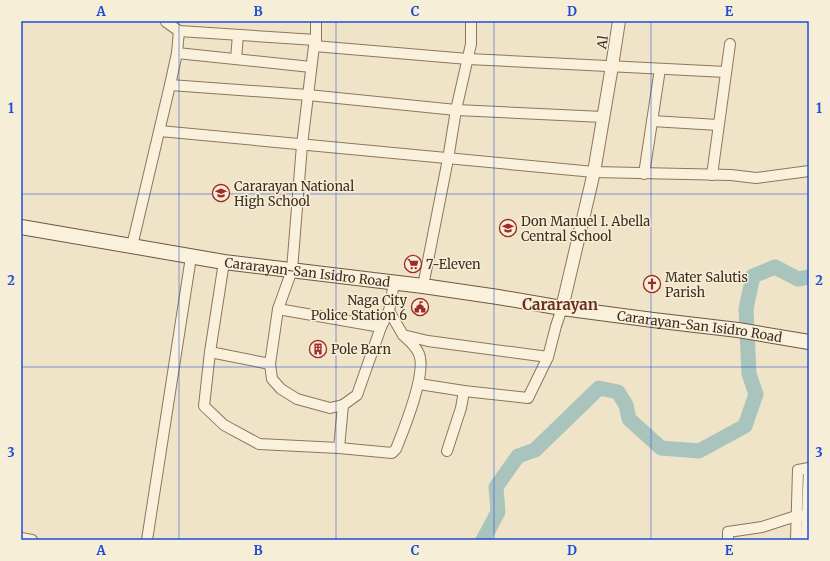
<svg xmlns="http://www.w3.org/2000/svg" width="830" height="561" viewBox="0 0 830 561" font-family="Merriweather,serif">
<style>
.lines{fill:none;stroke-linecap:round;stroke-linejoin:round}
.river{stroke:#a9c4bc;stroke-width:15}
.minor-casing{stroke:#8d765c;stroke-width:12}
.tertiary-casing{stroke:#8d765c;stroke-width:14}
.secondary-casing{stroke:#6f573f;stroke-width:16}
.minor{stroke:#faf1dc;stroke-width:10}
.tertiary{stroke:#faf1dc;stroke-width:12}
.secondary{stroke:#faf1dc;stroke-width:14}
.grid{fill:none;stroke:#1d4ed8;stroke-width:1;stroke-opacity:0.55}
.labels{text-anchor:middle;stroke-width:3;stroke-linejoin:round;paint-order:stroke}
.street-label{font-size:13px;fill:#3d2e20;stroke:#f7eed8}
.poi-label{font-size:13px;fill:#3d2e20;stroke:#f7eed8;text-anchor:start}
.quarter-label{font-size:15px;font-weight:bold;fill:#6b2e1e;stroke:#f7eed8}
.neatline{fill:none;stroke:#1d4ed8;stroke-width:1.5}
.grid-label{font-size:13px;text-anchor:middle;font-weight:bold;fill:#1d4ed8}
</style>
<rect width="100%" height="100%" fill="#f0e4c8"/>
<g class="lines">
<!-- river -->
<polyline class="river" points="483,540 498,512 496,487 518,456 535,450 599,388 618,392 626,405 629,419 661,448 699,451 745,426 756,394 749,374 746,309 753,276 775,267 798,279 809,277"/>
<!-- minor casing -->
<g class="minor-casing">
<g id="minor">
<polyline points="316,21 316,40 314,46 302,145 292,270 278,309 270,364 272,379 281,389 297,399 330,408 343,405 357,395 381,327 389,311 394,283"/>
<polyline points="166,22 179,31 316,40"/>
<polyline points="314,46 468,59 726,72"/>
<polyline points="177,53 311,67"/>
<polyline points="236,59 238,35"/>
<polyline points="170,85 308,95 456,110 603,117"/>
<polyline points="652,121 718,125"/>
<polyline points="160,131 594,172 731,175 756,178 809,171"/>
<polyline points="644,174 660,69"/>
<polyline points="712,175 730,44"/>
<polyline points="132,246 170,85 177,53 179,31"/>
<path d="M224,262L210,352L204,406L224,425L259,444L339,448L392,453L396,449C404,429 427,373 419,354C416,346 409,341 403,335"/>
<polyline points="423,286 448,159 456,110 471,44 471,21"/>
<polyline points="278,309 381,327"/>
<polyline points="389,311 403,335 428,341 548,357"/>
<polyline points="210,352 270,364"/>
<polyline points="419,384 464,391 528,398 548,357 556,326 562,308"/>
<polyline points="339,448 343,405"/>
<polyline points="447,451 461,408 464,391"/>
<polyline points="21,538 32,540"/>
<polyline points="147,540 191,257"/>
<polyline points="728,540 728,532 762,527 796,516 802,516"/>
<polyline points="796,540 798,470 809,468 806,540"/>
</g>
</g>
<!-- tertiary casing -->
<g class="tertiary-casing">
<polyline id="tertiary" points="562,308 594,172 612,66 619,21"/>
</g>
<!-- secondary casing -->
<g class="secondary-casing">
<g id="secondary">
<path id="s1" d="M21,227L224,262L423,286L498,297L562,308L653,320L738,330L809,342"/>
</g>
</g>
<!-- minor -->
<use href="#minor" class="minor"/>
<!-- tertiary -->
<use href="#tertiary" class="tertiary"/>
<!-- secondary -->
<use href="#secondary" class="secondary"/>
</g>
<!-- grid -->
<path class="grid" d="M179,21V540M336,21V540M494,21V540M651,21V540M21,194H809M21,367H809"/>
<!-- icons -->
<defs>
<g id="school-ring" transform="scale(0.9)"><circle r="9.5" fill="#f7eed8" stroke="#9e2a2b" stroke-width="1.5"/><path d="M0-5L7-2L0 1L-7-2ZM-4 1L0 2.5L4 1V4Q0 6-4 4Z" fill="#9e2a2b"/></g>
<g id="supermarket-ring" transform="scale(0.9)"><circle r="9.5" fill="#f7eed8" stroke="#9e2a2b" stroke-width="1.5"/><path d="M-6-5.5h2.5l.6 2H6L4.5 2H-2.5L-4.4-4H-6ZM-1.5 3.2a1.3 1.3 0 1 0 .1 0ZM3 3.2a1.3 1.3 0 1 0 .1 0Z" fill="#9e2a2b"/></g>
<g id="church-ring" transform="scale(0.9)"><circle r="9.5" fill="#f7eed8" stroke="#9e2a2b" stroke-width="1.5"/><path d="M-1.2-6h2.4v3.5h3.3v2.4h-3.3V6h-2.4V-.1h-3.3v-2.4h3.3Z" fill="#9e2a2b"/></g>
<g id="civic-ring" transform="scale(0.9)"><circle r="9.5" fill="#f7eed8" stroke="#9e2a2b" stroke-width="1.5"/><path d="M-.6-6.5H3V-4.5H.6V-3L4-1V1h2V6H-6V1h2V-1L-.6-3ZM-1.2 2.5V6h2.4V2.5Z" fill="#9e2a2b"/></g>
<g id="building-ring" transform="scale(0.9)"><circle r="9.5" fill="#f7eed8" stroke="#9e2a2b" stroke-width="1.5"/><path d="M-4-6H4V6H1V3H-1V6H-4ZM-2.5-4.3h1.7v1.8h-1.7ZM.8-4.3h1.7v1.8H.8ZM-2.5-1h1.7V.8h-1.7ZM.8-1h1.7V.8H.8Z" fill="#9e2a2b"/></g>
</defs>
<g fill-rule="evenodd">
<use href="#school-ring" x="221" y="193"/>
<use href="#school-ring" x="508" y="228"/>
<use href="#supermarket-ring" x="413" y="264"/>
<use href="#church-ring" x="652" y="284"/>
<use href="#civic-ring" x="420" y="307"/>
<use href="#building-ring" x="318" y="349"/>
</g>
<g class="labels">
<!-- street labels -->
<g class="street-label">
<text transform="translate(602 42) rotate(-81)" y="5">Al</text>
<text dy="5" stroke="none"><textPath href="#s1" startOffset="290">Cararayan-San Isidro Road</textPath></text>
<text dy="5" stroke="none"><textPath href="#s1" startOffset="686">Cararayan-San Isidro Road</textPath></text>
</g>
<!-- poi labels -->
<g class="poi-label">
<text x="234" y="191">Cararayan National<tspan x="234" dy="15">High School</tspan></text>
<text x="521" y="226">Don Manuel I. Abella<tspan x="521" dy="15">Central School</tspan></text>
<text x="426" y="269">7-Eleven</text>
<text x="665" y="282">Mater Salutis<tspan x="665" dy="15">Parish</tspan></text>
<text x="407" y="305" text-anchor="end">Naga City<tspan x="407" dy="15">Police Station 6</tspan></text>
<text x="331" y="354">Pole Barn</text>
</g>
<!-- quarter labels -->
<g class="quarter-label">
<text x="560" y="310">Cararayan</text>
</g>
</g>
<!-- border -->
<rect width="830" height="561" fill="none" stroke="#f7eed8" stroke-width="44"/>
<rect x="22" y="22" width="786" height="517" class="neatline"/>
<g class="grid-label">
<text x="101" y="16">A</text>
<text x="258" y="16">B</text>
<text x="415" y="16">C</text>
<text x="572" y="16">D</text>
<text x="729" y="16">E</text>
<text x="11" y="113">1</text>
<text x="819" y="113">1</text>
<text x="11" y="285">2</text>
<text x="819" y="285">2</text>
<text x="11" y="457">3</text>
<text x="819" y="457">3</text>
<text x="101" y="555">A</text>
<text x="258" y="555">B</text>
<text x="415" y="555">C</text>
<text x="572" y="555">D</text>
<text x="729" y="555">E</text>
</g>
</svg>
